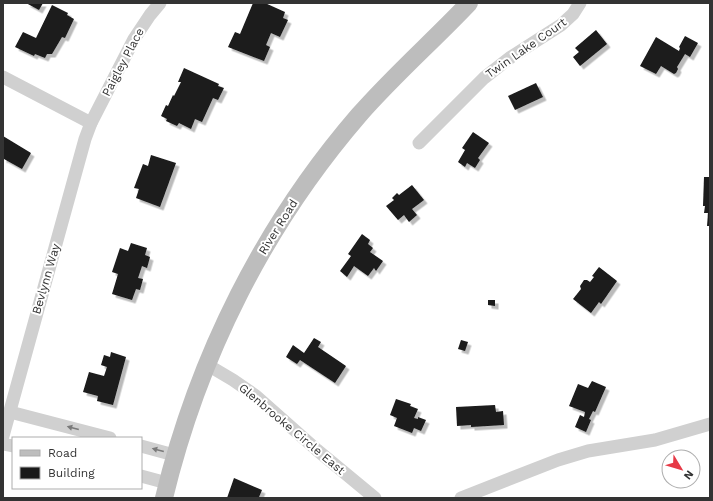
<svg xmlns="http://www.w3.org/2000/svg" width="713" height="501" viewBox="0 0 713 501" font-family="'Work Sans',sans-serif">
<style>
.building{fill:#1a1a1a;filter:url(#shadow)}
.lines{fill:none;stroke-linecap:round;stroke-linejoin:round}
.street{stroke:#d0d0d0;stroke-width:13}
.secondary{stroke:#bdbdbd;stroke-width:18}
.oneway{fill:#7a7a7a}
.labels{text-anchor:middle;stroke-width:4;stroke-linejoin:round;paint-order:stroke}
.street-label{font-size:12px;fill:#333;stroke:#fff}
</style>
<defs>
<filter id="shadow"><feDropShadow dx="3.5" dy="3.5" stdDeviation="0" flood-color="#0004"/></filter>
</defs>
<rect width="100%" height="100%" fill="#fff"/>
<!-- building -->
<g class="building">
<polygon points="26,3 43,3 39,10"/>
<polygon points="253,3 265,3 285,12 283,18 288,20 280,37 271,33 266,45 270,47 264,61 228,47 235,32 240,34"/>
<polygon points="52,5 68,13 67,15 74,19 65,38 62,37 52,54 47,54 45,58 35,54 34,56 15,47 23,32 36,38"/>
<polygon points="596,30 607,44 580,66 573,57 579,52 575,48"/>
<polygon points="685,36 698,43 690,57 685,54 677,67 678,69 676,73 674,74 661,66 656,74 640,66 656,37 679,51 680,48 679,47"/>
<polygon points="184,68 219,84 218,86 224,88 218,100 213,98 202,122 195,119 191,129 179,123 177,126 166,121 167,119 161,116 166,105 168,106 173,95 174,96 181,82 178,82"/>
<polygon points="536,83 543,97 515,110 508,96"/>
<polygon points="473,132 489,143 478,158 480,160 475,168 467,163 465,167 458,162 465,150 462,148"/>
<polygon points="3,136 31,153 22,169 4,159 3,160"/>
<polygon points="151,155 176,163 160,207 136,198 139,189 134,188 143,164 148,166"/>
<polygon points="704,177 710,177 710,226 707,226 708,213 704,213 705,206 703,206"/>
<polygon points="412,185 424,200 412,209 417,215 409,222 404,215 398,220 386,206 394,200 392,198 397,193 399,195"/>
<polygon points="362,234 370,240 368,244 373,248 370,252 383,261 376,271 374,268 368,276 354,266 347,277 340,271 351,256 348,254"/>
<polygon points="131,243 147,248 145,255 150,257 147,268 142,266 138,278 143,279 140,290 136,289 132,300 112,294 118,274 112,272 120,248 128,251"/>
<polygon points="599,267 617,281 601,304 599,302 591,313 573,299 581,289 580,286 584,280 587,280 590,282 594,277 592,276"/>
<polygon points="488,300 495,300 495,306 488,305"/>
<polygon points="314,338 321,342 318,347 346,366 335,383 300,360 297,364 286,357 293,345 304,353"/>
<polygon points="461,340 468,342 465,351 458,349"/>
<polygon points="111,352 126,357 113,405 97,401 98,396 83,392 89,372 104,376 107,367 101,365 104,355 110,357"/>
<polygon points="592,381 606,387 595,412 593,411 589,419 591,420 586,432 575,427 580,415 584,417 585,412 569,406 578,384 588,388"/>
<polygon points="396,399 411,404 410,406 418,409 414,418 418,419 418,417 426,420 421,431 414,428 412,433 394,426 397,418 390,415"/>
<polygon points="495,405 496,412 503,411 504,425 471,427 471,425 457,426 456,407"/>
<polygon points="234,478 262,490 259,497 261,498 227,498"/>
</g>
<g class="lines">
<!-- street -->
<g class="street">
<polyline points="3,77 91,123"/>
<polyline points="419,143 484,78 511,57 561,25 573,14 580,3"/>
<polyline points="206,364 233,380 256,396 317,450 375,498"/>
<polyline points="10,412 110,438"/>
<polyline points="3,436 85,139 91,123 134,39 150,15 160,3"/>
<polyline points="3,444 13,446"/>
<polyline points="141,446 174,455"/>
<polyline points="141,476 167,483"/>
<polyline points="461,498 558,460 588,451 655,440 710,424"/>
</g>
<!-- secondary -->
<path class="secondary" d="M164,498C198,357 264,225 359,115C394,75 433,41 469,3"/>
</g>
<!-- one-way arrows -->
<defs><path id="oneway-solid" d="M-6-.8H1V-3.2L6.5 0L1 3.2V.8H-6Z"/></defs>
<g class="oneway">
<use href="#oneway-solid" transform="translate(73 428) rotate(-165)"/>
<use href="#oneway-solid" transform="translate(158 450) rotate(-165)"/>
</g>
<g class="labels">
<!-- street labels -->
<g class="street-label">
<text transform="translate(526 48) rotate(-35)" y="4">Twin Lake Court</text>
<text transform="translate(123 62) rotate(-62)" y="4">Paigley Place</text>
<text transform="translate(278 227) rotate(-58)" y="4">River Road</text>
<text transform="translate(46 279) rotate(-74)" y="4">Bevlynn Way</text>
<text transform="translate(292 429) rotate(40)" y="4">Glenbrooke Circle East</text>
</g>
</g>
<!-- border -->
<rect width="713" height="501" fill="none" stroke="#333333" stroke-width="8"/>
<!-- legend -->
<rect x="12" y="437" width="130" height="52" fill="#ffffff" stroke="#adadad"/>
<rect x="20" y="450" width="20" height="6" fill="#bdbdbd" stroke="#adadad"/>
<text x="48" y="457" font-size="12" fill="#333333">Road</text>
<rect x="20" y="467" width="20" height="12" fill="#1a1a1a" stroke="#adadad"/>
<text x="48" y="477" font-size="12" fill="#333333">Building</text>
<!-- north arrow -->
<g transform="translate(681 469) rotate(128)"><circle r="19" fill="#ffffff" stroke="#adadad"/>
<path d="M0-3L7 15L0 10L-7 15Z" fill="#e63946"/>
<text y="-6" font-size="11" font-weight="bold" text-anchor="middle" fill="#333333">N</text>
</g>
</svg>
